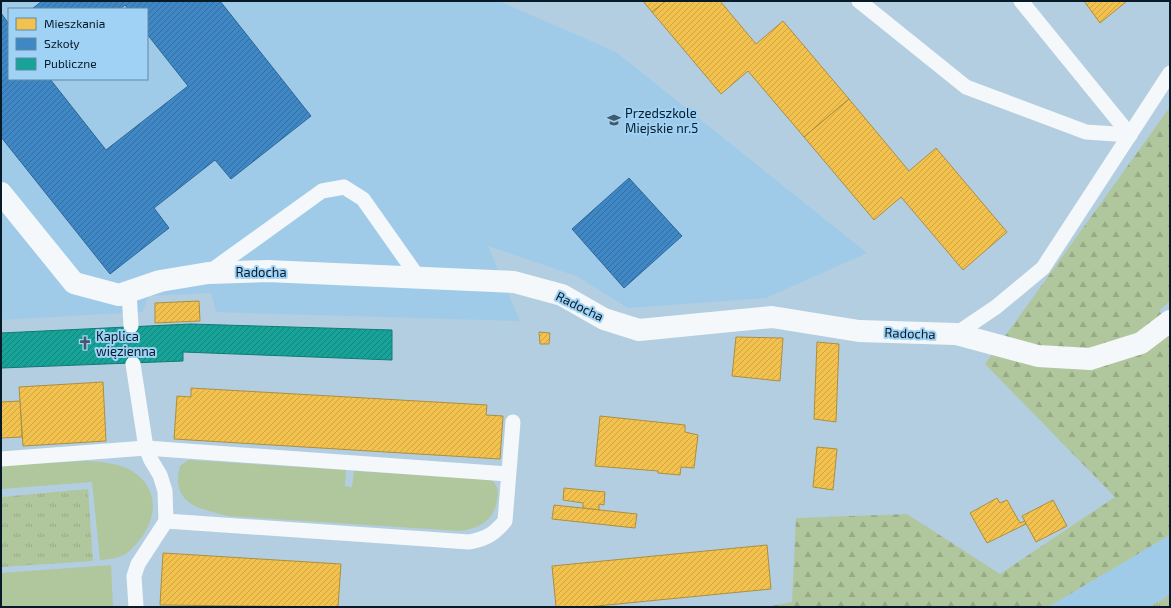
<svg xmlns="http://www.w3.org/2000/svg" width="1171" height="608" viewBox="0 0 1171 608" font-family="'Exo 2',sans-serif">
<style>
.built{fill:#9fcbe9;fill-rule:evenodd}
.grass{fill:url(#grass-tufts)}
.forest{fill:url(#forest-firs)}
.park{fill:#b0c69c}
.homes{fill:url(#homes-hatch);stroke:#ab8f42}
.schools{fill:url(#schools-hatch);stroke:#2e6796}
.public{fill:url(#public-hatch);stroke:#127a76}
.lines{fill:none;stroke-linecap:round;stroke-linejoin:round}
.service{stroke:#f4f8fa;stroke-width:15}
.minor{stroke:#f4f8fa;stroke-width:22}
.labels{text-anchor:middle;stroke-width:4;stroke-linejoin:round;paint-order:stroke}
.poi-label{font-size:13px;fill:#061a27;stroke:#a0d2f5;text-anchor:start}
.street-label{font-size:13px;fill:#061a27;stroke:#a0d2f5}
</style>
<defs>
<pattern id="grass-tufts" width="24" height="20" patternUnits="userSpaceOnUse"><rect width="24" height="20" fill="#b0c69c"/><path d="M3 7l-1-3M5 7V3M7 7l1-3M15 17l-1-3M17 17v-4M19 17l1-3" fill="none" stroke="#96aa86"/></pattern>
<pattern id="forest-firs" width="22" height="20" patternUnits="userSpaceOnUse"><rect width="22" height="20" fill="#b0c69c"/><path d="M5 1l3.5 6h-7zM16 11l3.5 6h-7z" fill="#96aa86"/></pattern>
<pattern id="homes-hatch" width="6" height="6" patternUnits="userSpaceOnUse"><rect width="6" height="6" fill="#f2c14e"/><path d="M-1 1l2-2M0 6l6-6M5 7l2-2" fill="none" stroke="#cea544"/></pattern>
<pattern id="schools-hatch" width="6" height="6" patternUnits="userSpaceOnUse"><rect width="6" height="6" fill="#3f88c5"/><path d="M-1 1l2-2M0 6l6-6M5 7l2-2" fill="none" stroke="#336ea0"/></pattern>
<pattern id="public-hatch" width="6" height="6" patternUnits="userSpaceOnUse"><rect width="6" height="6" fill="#17a398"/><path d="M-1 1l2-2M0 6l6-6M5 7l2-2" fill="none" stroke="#13847c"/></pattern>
</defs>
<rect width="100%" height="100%" fill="#b4cee1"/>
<!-- built -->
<g class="built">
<path d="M1,1H499L616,52L867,253L766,298L628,308L576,276L488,246L520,321L216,312L211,293L149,296L142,312L1,320ZM9,9H147V79H9Z"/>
<polygon points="1170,535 1170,595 1149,607 1048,607"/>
</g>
<!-- grass -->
<g class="grass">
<polygon points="88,489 93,561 1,567 1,497"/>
<polygon points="1170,595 1170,607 1149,607"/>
</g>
<!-- forest -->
<polygon class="forest" points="1170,107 1170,301 1159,311 1170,324 1170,535 1048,607 766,607 792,602 796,518 907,514 1000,574 1115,497 985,364"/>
<!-- park -->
<g class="park">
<path d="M188,460L346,470L345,486L352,487L354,471L486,479L492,480C498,487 499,492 497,500C494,520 481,528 461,531L228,516C200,509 170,504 180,466Z"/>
<path d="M87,461C102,462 119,463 132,471C158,487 158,515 141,538C136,544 131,551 124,555C116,559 108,559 100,560L92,482L1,489V465Z"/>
<polygon points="111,565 113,607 1,607 1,573"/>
</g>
<!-- homes -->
<g class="homes">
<polygon points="643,1 666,1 652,12"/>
<polygon points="666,1 720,1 756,44 783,21 849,99 804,137 748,71 721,94 652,12"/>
<polygon points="1084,1 1127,1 1100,23"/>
<polygon points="849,99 909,171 936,148 1007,232 963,270 901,197 874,220 804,137"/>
<polygon points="199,301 200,321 155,323 155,303"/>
<polygon points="539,332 550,333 549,344 540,344"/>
<polygon points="736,337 783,338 780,381 732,376"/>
<polygon points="817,342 839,344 836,422 814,419"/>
<polygon points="103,382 106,441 23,446 19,387"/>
<polygon points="191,388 487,405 486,415 503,416 500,459 174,439 177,396 191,397"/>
<polygon points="20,401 22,437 1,438 1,402"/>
<polygon points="600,416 685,425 685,432 698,435 694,468 681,467 680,475 658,473 658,471 595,466"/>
<polygon points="817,447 837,449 833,490 813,487"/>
<polygon points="564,488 605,492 604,505 599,504 599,510 583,508 583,503 563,500"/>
<polygon points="997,498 1000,503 1007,500 1020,523 1025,521 1026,524 987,543 970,513"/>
<polygon points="1053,500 1067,526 1036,542 1022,516"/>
<polygon points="554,505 637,514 635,528 552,519"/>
<polygon points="767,545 771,589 587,607 556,607 552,566"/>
<polygon points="163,553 341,564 338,607 160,605"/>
</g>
<!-- schools -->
<g class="schools">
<polygon points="42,1 220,1 311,116 231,179 215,160 154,208 169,228 110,274 1,137 1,13 9,24 9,79 50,79 106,150 188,86 147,34 147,9 128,9 125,5 120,9 32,9"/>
<polygon points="629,178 682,236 624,288 572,229"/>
</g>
<!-- public -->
<polygon class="public" points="190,324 392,330 392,360 183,352 183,361 1,368 1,333"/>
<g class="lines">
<!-- service -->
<g class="service">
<polyline points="859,1 966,87 1086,132 1130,135"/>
<polyline points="1021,1 1130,135"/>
<polyline points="208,273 322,191 344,187 363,199 418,277"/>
<polyline points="129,292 131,326"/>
<polyline points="956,334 996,307 1043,268 1170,73"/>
<polyline points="133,364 146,448 151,460 160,475 165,491 166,521 138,564 134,576 136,607"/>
<polyline points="1,459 146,448 508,474"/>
<path d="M166,521L469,542C486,539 494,534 505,521L513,422"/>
</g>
<!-- minor -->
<polyline class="minor" points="1,193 74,283 119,295 160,281 208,273 267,271 514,282 562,295 604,319 639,330 772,317 859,331 956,334 1038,356 1090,359 1141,343 1170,321"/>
</g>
<!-- icons -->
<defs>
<g id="school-bare" transform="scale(1.08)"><path d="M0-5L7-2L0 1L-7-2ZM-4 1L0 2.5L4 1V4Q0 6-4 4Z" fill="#435968" stroke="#a0d2f5" stroke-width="2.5" paint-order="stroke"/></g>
<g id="church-bare" transform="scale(1.08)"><path d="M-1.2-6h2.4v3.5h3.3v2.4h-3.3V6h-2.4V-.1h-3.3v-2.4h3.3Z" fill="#435968" stroke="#a0d2f5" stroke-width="2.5" paint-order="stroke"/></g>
</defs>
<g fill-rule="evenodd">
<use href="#school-bare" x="614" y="120"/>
<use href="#church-bare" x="85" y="343"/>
</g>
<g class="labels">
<!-- poi labels -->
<g class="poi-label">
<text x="625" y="118">Przedszkole<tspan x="625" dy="15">Miejskie nr.5</tspan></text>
<text x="96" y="341">Kaplica<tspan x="96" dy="15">więzienna</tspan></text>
</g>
<!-- street labels -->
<g class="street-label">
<text x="261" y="277">Radocha</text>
<text transform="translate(580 306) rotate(26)" y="5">Radocha</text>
<text transform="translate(910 333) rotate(2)" y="5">Radocha</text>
</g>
</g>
<!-- border -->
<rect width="1171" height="608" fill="none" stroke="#061a27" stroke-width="4"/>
<!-- legend -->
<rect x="8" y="8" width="140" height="72" fill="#a0d2f5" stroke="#6288a3"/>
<rect x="16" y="18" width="20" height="12" fill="#f2c14e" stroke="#6288a3"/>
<text x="44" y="28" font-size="12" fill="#061a27">Mieszkania</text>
<rect x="16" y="38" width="20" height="12" fill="#3f88c5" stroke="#6288a3"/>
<text x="44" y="48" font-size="12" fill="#061a27">Szkoły</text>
<rect x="16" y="58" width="20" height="12" fill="#17a398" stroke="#6288a3"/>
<text x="44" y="68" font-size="12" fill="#061a27">Publiczne</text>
</svg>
